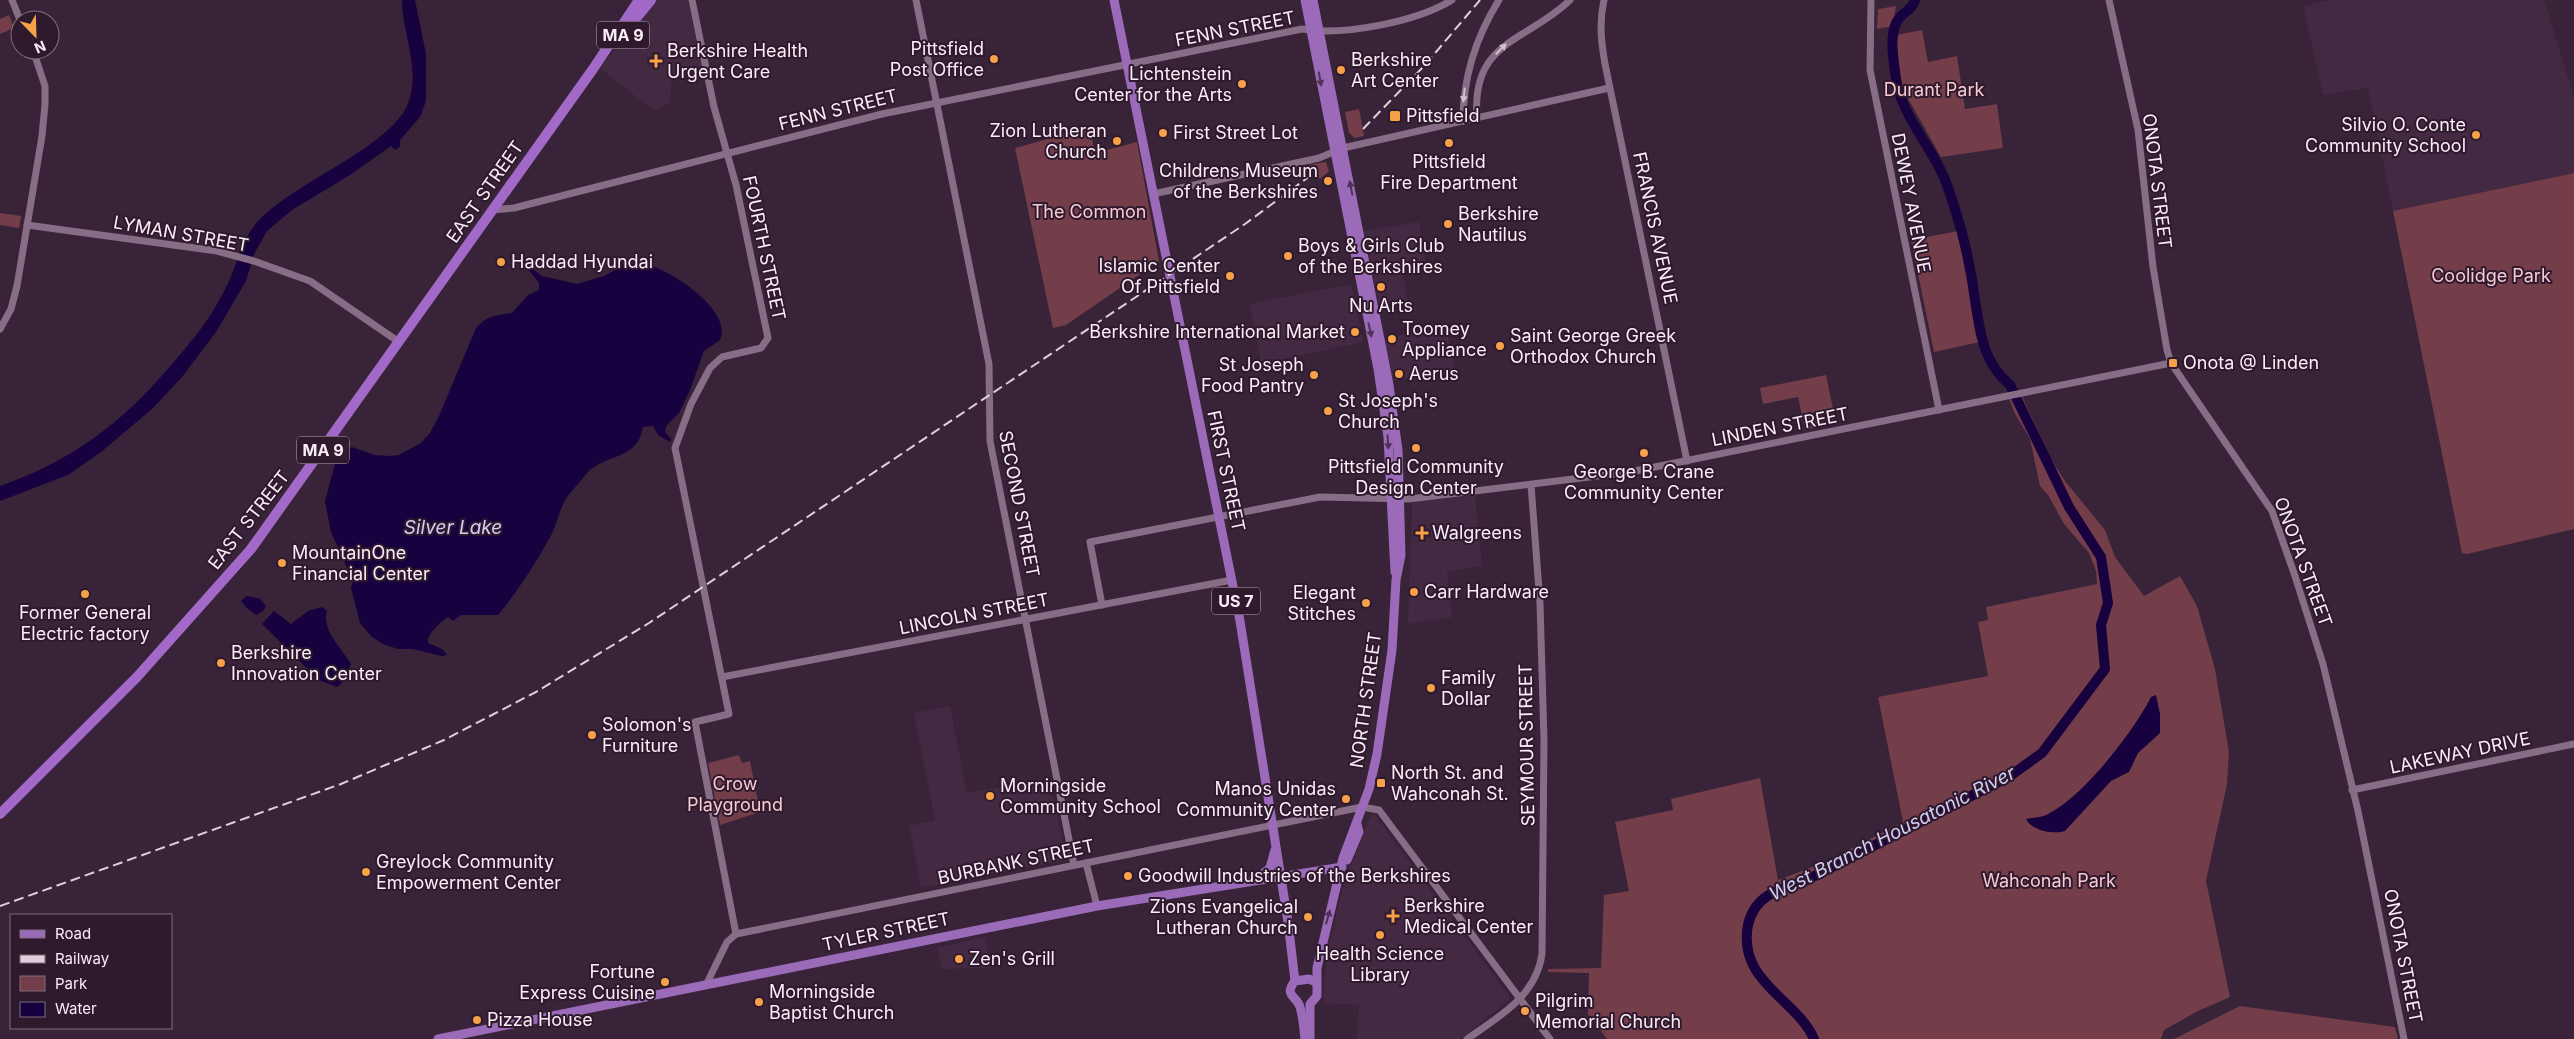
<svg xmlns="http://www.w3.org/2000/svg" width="2574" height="1039" viewBox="0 0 2574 1039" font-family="Inter,sans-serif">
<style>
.built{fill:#442943}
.green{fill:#733d49}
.water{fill:#17013e}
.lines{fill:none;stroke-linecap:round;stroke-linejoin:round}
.river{stroke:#17013e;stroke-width:10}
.tertiary{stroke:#876d86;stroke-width:7}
.primary{stroke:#9b6ab8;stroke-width:9}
.trunk{stroke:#a269c8;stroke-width:10}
.rail{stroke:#dfcfdd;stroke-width:2;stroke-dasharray:10 5;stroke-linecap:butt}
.oneway{fill:#d2c0d1}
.oneway2{fill:#4f3157}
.poi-dot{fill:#f7a148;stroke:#2e192d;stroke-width:2}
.labels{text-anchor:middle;stroke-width:4;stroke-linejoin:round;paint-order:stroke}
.shield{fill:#2e192d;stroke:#beadbc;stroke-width:1}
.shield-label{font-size:16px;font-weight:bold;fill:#fbecf9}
.street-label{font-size:18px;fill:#fbecf9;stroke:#2e192d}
.poi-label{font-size:18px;fill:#fbecf9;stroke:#2e192d;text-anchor:start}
.park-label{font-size:18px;fill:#f9cad2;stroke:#2e192d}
.water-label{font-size:19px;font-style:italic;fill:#d2cef5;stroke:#2e192d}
</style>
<rect width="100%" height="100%" fill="#382338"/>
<!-- built -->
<g class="built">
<polygon points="655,0 687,0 704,69 672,76 670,103 654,111 600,68"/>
<polygon points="2330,0 2544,0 2574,97 2574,173 2393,211 2368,88 2323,95 2303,6"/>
<polygon points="1419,222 1426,265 1402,269 1408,301 1379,305 1364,231"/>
<polygon points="1351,284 1363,342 1261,364 1250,304"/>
<polygon points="1446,325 1456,372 1391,381 1383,339"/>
<polygon points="1475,494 1482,566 1447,572 1452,617 1408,624 1412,503"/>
<polygon points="950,706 967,793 1028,782 1054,798 1066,860 921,888 909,826 935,820 914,713"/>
<polygon points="1371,814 1375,815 1509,996 1510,999 1460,1039 1357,1039 1359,1005 1323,1003 1326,956 1344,884"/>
<polygon points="985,937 991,968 942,969 937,948"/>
</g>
<!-- green -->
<g class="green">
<polygon points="1896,6 1893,26 1877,29 1878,9"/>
<polygon points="9,15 14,28 0,34 0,19"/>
<polygon points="1922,30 1928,62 1957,56 1965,109 1997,104 2003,148 1941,157 1901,86 1896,35"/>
<polygon points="1359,109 1364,136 1355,138 1349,133 1345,112"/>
<polygon points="1094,126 1090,129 1095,153 1137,142 1159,261 1066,325 1053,328 1015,148"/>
<polygon points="1326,162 1329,171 1320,179 1308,165"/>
<polygon points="2574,173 2574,529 2467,554 2462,553 2393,211"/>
<polygon points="0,213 21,216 19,228 0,225"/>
<polygon points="1958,231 1980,342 1934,352 1911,240"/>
<polygon points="1826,375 1836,423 1805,430 1798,397 1763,404 1760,388"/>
<polygon points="2022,396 2051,459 2065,481 2105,530 2115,557 2144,596 2180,576 2197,606 2215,669 2229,752 2227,784 2206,881 2230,997 2198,1011 2164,1030 2161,1039 1607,1039 1588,1014 1589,973 1548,972 1548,969 1601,968 1604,895 1629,891 1615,822 1673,810 1671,799 1760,778 1778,880 1823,863 1903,822 1878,697 1988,676 1978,622 1988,620 1986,607 2097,584 2096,571 2089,553 2064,524 2048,495 2040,486 2030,439 2014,412 2009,399"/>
<polygon points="739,755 742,763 750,761 760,812 720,825 708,763"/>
<polygon points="2240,1006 2395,1027 2398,1039 2174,1039"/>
</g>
<!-- water -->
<g class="water">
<path d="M402,0H415L426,54V101L420,117L400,140V147L395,150L391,146L350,175L292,210L267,231L254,254L246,281L216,332L182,377L152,409L101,452L68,475L0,501V486C74,460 122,423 173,363C188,345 204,327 216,306C221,297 226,288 230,279C240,256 243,235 262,217C298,182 385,148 406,108C423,72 402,36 402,0Z"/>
<path d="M625,265C632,265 645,265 652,266C674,273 733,311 720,340L704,351L690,390L679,413L666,426L665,432L671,439L670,442L658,435L653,426L643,427C637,461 606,453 587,473C581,481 573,489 567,497C559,509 557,526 549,539C534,566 517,592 498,615H461L453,621L448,617C440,623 427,633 428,643L442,649L447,655L442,656L413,649H398L383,644L372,637L360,623L351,588L353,581L331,532L325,501L338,453L352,447L374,455L390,456L399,455L421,443L430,433L439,416L476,328C486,316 498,315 512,313L528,295L539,290V283L527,268L530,267L542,276L577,284L604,276Z"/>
<polygon points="247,596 260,599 266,606 263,611 256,615 247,608 241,601"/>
<path d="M322,607L327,611C321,630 343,650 351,664L342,683L337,687L319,680L262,624L274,611L291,624L308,611Z"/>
<path d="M2156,695L2160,714V733L2138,753L2129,772L2111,781L2065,831C2053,835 2031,830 2026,819C2033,817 2042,818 2048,814C2083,797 2134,731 2151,697Z"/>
</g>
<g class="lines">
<!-- river -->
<path class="river" d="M1814,1039C1797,999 1737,982 1748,925C1754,897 1777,889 1801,883L2010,776L2042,753L2105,669L2101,625L2108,603L2101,557L2069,507L2010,385C1983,363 1980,332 1975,300C1972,276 1967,252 1961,229C1955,210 1950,189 1941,171C1927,142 1901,112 1896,79C1894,62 1889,40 1896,23C1900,13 1913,10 1915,0"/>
<!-- tertiary -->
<g class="tertiary">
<polyline points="12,0 20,20"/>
<polyline points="692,0 714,107 736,185 768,338 761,348 722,357 710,368 691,404 675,448 729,714 695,722 736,934"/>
<polyline points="916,0 989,364 990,441 1074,865"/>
<path d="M1604,0C1599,22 1601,41 1605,64L1687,461"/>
<polyline points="1871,0 1870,70 1939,410"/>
<polyline points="2109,0 2138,130 2153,267 2167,350 2171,363 2272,511 2294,573 2323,664 2358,811 2404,1039"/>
<path d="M1477,118C1471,40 1527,42 1570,0"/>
<path d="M1463,121C1463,78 1476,37 1499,0"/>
<polyline points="1153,194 1319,158 1343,148 1609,88"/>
<path d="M493,210L514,208L882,114L1302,29C1343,36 1416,22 1452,0"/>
<polyline points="27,225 217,251 254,261 310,281 399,342"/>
<polyline points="0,329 11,309 17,286 42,136 45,104 45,86 33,50"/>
<polyline points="1102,605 1090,542 1320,497 1409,499 1630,472 2171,363"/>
<polyline points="722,677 1232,580"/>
<polyline points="2352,790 2574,744"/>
<polyline points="1086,863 1097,906"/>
<polyline points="706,985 727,942 736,934 1362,807 1379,810 1550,1039"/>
<path d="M1467,1039C1500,1016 1536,996 1542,954L1544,740L1540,603L1531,485"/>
</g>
<!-- primary -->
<g class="primary">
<polyline points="1114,0 1240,621 1288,922 1295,981"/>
<polyline points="1305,0 1378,369 1388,437 1395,572"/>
<polyline points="1347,860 1359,832 1357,824"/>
<polyline points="1257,878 1270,868 1275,850"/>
<polyline points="438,1039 1097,906 1342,867"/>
<path d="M1305,1039C1304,1029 1303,1017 1300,1007C1297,996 1283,996 1295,981L1309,979L1316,982"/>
<polyline points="1310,1039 1310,1004 1317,996 1317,968 1343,858 1369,789 1377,754 1392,650 1396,580 1401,555 1398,450 1389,385 1313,0"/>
</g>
<!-- trunk -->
<g class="trunk">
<polyline points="615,44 651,0"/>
<polyline points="0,814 137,677 251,549 593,69 639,0"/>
</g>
<!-- rail -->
<g class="rail">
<polyline points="1363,129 1425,65 1480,0"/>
<polyline points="0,906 341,784 444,740 536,692 649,623 1245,224 1314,173"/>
</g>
</g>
<!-- one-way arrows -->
<defs><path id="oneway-solid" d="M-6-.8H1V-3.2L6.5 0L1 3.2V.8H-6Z" transform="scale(1.25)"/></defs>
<g class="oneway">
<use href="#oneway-solid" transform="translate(1501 49) rotate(-45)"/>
<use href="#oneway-solid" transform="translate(1464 95) rotate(96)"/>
</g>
<g class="oneway2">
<use href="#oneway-solid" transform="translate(1320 79) rotate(80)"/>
<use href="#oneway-solid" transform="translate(1351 188) rotate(-101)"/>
<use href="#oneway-solid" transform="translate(1370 330) rotate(78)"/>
<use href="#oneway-solid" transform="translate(1388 442) rotate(86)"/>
<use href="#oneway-solid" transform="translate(1328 917) rotate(-74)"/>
</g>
<!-- markers -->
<g class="poi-dot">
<circle cx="994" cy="59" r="5"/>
<path d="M653.5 53.5h5v5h5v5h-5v5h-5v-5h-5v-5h5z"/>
<circle cx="1341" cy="70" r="5"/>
<circle cx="1242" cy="84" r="5"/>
<rect x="1389" y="110" width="12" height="12" rx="2.5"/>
<circle cx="1163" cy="133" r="5"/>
<circle cx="2476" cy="135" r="5"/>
<circle cx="1117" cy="141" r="5"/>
<circle cx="1449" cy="143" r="5"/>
<circle cx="1328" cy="181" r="5"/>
<circle cx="1448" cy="224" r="5"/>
<circle cx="1288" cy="256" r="5"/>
<circle cx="501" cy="262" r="5"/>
<circle cx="1230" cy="276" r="5"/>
<circle cx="1381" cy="287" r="5"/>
<circle cx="1355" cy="332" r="5"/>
<circle cx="1392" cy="339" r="5"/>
<circle cx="1500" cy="346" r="5"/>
<rect x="2168" y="358" width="10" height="10" rx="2.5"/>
<circle cx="1399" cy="374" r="5"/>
<circle cx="1314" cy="375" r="5"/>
<circle cx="1328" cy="411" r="5"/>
<circle cx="1416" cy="448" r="5"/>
<circle cx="1644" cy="453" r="5"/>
<path d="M1419.5 525.5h5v5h5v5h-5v5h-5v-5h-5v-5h5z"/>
<circle cx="282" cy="563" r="5"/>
<circle cx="1414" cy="592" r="5"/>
<circle cx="85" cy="594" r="5"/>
<circle cx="1366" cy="603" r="5"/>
<circle cx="221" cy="663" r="5"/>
<circle cx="1431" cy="688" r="5"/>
<circle cx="592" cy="735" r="5"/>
<rect x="1376" y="778" width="10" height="10" rx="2.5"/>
<circle cx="990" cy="796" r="5"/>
<circle cx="1346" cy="799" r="5"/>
<circle cx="366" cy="872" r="5"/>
<circle cx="1128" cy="876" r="5"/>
<path d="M1390.5 908.5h5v5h5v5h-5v5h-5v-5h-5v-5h5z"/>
<circle cx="1308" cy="917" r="5"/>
<circle cx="1380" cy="935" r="5"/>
<circle cx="959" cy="959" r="5"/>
<circle cx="665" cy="982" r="5"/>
<circle cx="759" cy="1002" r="5"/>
<circle cx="1525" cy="1011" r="5"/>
<circle cx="477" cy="1020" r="5"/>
</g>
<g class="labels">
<!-- shield labels -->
<g class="shield">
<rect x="597" y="21.5" width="52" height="27" rx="4"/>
<rect x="297" y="436.5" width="52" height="27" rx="4"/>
<rect x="1212" y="587.5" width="48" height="27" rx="4"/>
</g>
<g class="shield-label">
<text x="623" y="41">MA 9</text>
<text x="323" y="456">MA 9</text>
<text x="1236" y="607">US 7</text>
</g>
<!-- street labels -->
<g class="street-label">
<text transform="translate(1235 29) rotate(-11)" y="6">FENN STREET</text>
<text transform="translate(838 110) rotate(-14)" y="6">FENN STREET</text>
<text transform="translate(2157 181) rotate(83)" y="6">ONOTA STREET</text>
<text transform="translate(485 192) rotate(-55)" y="6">EAST STREET</text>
<text transform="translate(1911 203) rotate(79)" y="6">DEWEY AVENUE</text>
<text transform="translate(1655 228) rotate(78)" y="6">FRANCIS AVENUE</text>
<text transform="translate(181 234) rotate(10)" y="6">LYMAN STREET</text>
<text transform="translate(764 248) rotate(78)" y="6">FOURTH STREET</text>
<text transform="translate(1780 427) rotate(-11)" y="6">LINDEN STREET</text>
<text transform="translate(1226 471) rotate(78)" y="6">FIRST STREET</text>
<text transform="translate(1019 504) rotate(79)" y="6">SECOND STREET</text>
<text transform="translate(249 520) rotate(-52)" y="6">EAST STREET</text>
<text transform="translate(2303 562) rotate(70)" y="6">ONOTA STREET</text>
<text transform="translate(974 614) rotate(-11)" y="6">LINCOLN STREET</text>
<text transform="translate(1366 700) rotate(-82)" y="6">NORTH STREET</text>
<text transform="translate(1527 745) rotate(-91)" y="6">SEYMOUR STREET</text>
<text transform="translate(2460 753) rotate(-12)" y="6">LAKEWAY DRIVE</text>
<text transform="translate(1016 862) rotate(-12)" y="6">BURBANK STREET</text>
<text transform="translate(886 932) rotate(-12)" y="6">TYLER STREET</text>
<text transform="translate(2403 956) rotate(79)" y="6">ONOTA STREET</text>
</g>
<!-- poi labels -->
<g class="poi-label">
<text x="984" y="55" text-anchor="end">Pittsfield<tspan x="984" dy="21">Post Office</tspan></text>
<text x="667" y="57">Berkshire Health<tspan x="667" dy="21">Urgent Care</tspan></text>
<text x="1351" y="66">Berkshire<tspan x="1351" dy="21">Art Center</tspan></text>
<text x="1232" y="80" text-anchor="end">Lichtenstein<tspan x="1232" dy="21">Center for the Arts</tspan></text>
<text x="1406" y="122">Pittsfield</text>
<text x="2466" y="131" text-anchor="end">Silvio O. Conte<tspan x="2466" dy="21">Community School</tspan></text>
<text x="1107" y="137" text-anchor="end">Zion Lutheran<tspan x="1107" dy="21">Church</tspan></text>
<text x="1173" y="139">First Street Lot</text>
<text x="1449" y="168" text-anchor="middle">Pittsfield<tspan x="1449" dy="21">Fire Department</tspan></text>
<text x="1318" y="177" text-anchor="end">Childrens Museum<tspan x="1318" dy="21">of the Berkshires</tspan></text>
<text x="1458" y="220">Berkshire<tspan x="1458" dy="21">Nautilus</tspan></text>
<text x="1298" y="252">Boys &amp; Girls Club<tspan x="1298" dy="21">of the Berkshires</tspan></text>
<text x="511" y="268">Haddad Hyundai</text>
<text x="1220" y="272" text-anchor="end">Islamic Center<tspan x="1220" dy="21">Of Pittsfield</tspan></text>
<text x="1381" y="312" text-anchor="middle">Nu Arts</text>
<text x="1402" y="335">Toomey<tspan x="1402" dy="21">Appliance</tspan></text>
<text x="1345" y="338" text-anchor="end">Berkshire International Market</text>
<text x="1510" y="342">Saint George Greek<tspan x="1510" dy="21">Orthodox Church</tspan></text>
<text x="2183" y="369">Onota @ Linden</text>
<text x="1304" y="371" text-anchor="end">St Joseph<tspan x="1304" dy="21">Food Pantry</tspan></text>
<text x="1409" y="380">Aerus</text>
<text x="1338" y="407">St Joseph's<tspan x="1338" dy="21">Church</tspan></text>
<text x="1416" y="473" text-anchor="middle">Pittsfield Community<tspan x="1416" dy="21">Design Center</tspan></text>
<text x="1644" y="478" text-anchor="middle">George B. Crane<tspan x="1644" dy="21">Community Center</tspan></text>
<text x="1432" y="539">Walgreens</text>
<text x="292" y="559">MountainOne<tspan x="292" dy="21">Financial Center</tspan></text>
<text x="1424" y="598">Carr Hardware</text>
<text x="1356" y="599" text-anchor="end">Elegant<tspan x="1356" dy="21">Stitches</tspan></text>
<text x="85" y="619" text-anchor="middle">Former General<tspan x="85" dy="21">Electric factory</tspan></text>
<text x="231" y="659">Berkshire<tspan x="231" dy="21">Innovation Center</tspan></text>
<text x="1441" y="684">Family<tspan x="1441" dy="21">Dollar</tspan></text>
<text x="602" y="731">Solomon's<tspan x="602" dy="21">Furniture</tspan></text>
<text x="1391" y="779">North St. and<tspan x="1391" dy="21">Wahconah St.</tspan></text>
<text x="1000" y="792">Morningside<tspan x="1000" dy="21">Community School</tspan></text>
<text x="1336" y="795" text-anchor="end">Manos Unidas<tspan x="1336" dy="21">Community Center</tspan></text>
<text x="376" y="868">Greylock Community<tspan x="376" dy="21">Empowerment Center</tspan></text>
<text x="1138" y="882">Goodwill Industries of the Berkshires</text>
<text x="1404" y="912">Berkshire<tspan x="1404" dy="21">Medical Center</tspan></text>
<text x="1298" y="913" text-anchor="end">Zions Evangelical<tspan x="1298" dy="21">Lutheran Church</tspan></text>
<text x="1380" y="960" text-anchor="middle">Health Science<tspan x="1380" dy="21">Library</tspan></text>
<text x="969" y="965">Zen's Grill</text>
<text x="655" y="978" text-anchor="end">Fortune<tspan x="655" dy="21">Express Cuisine</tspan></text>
<text x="769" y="998">Morningside<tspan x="769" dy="21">Baptist Church</tspan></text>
<text x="1535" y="1007">Pilgrim<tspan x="1535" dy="21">Memorial Church</tspan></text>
<text x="487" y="1026">Pizza House</text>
</g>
<!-- park labels -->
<g class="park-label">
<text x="1934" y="96">Durant Park</text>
<text x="1089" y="218">The Common</text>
<text x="2491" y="282">Coolidge Park</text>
<text x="735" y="790">Crow<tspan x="735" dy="21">Playground</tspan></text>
<text x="2049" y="887">Wahconah Park</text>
</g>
<!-- water labels -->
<g class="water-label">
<text x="453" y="534">Silver Lake</text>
<text transform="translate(1892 833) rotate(-27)" y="7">West Branch Housatonic River</text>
</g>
</g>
<!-- legend -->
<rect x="10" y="914" width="162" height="115" fill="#2e192d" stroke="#806d7f"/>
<rect x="20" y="930" width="25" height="8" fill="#9b6ab8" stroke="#806d7f"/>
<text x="55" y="939" font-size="15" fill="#fbecf9">Road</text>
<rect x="20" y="955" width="25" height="8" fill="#dfcfdd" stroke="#806d7f"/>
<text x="55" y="964" font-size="15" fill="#fbecf9">Railway</text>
<rect x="20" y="976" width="25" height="15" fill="#733d49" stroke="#806d7f"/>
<text x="55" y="989" font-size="15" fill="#fbecf9">Park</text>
<rect x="20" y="1002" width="25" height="15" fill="#17013e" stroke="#806d7f"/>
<text x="55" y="1014" font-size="15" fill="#fbecf9">Water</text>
<!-- north arrow -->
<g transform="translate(35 35) rotate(157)"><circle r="24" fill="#2e192d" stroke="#806d7f"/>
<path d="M0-4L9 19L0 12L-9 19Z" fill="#f7a148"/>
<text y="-8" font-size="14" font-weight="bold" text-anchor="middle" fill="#fbecf9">N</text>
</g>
</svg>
